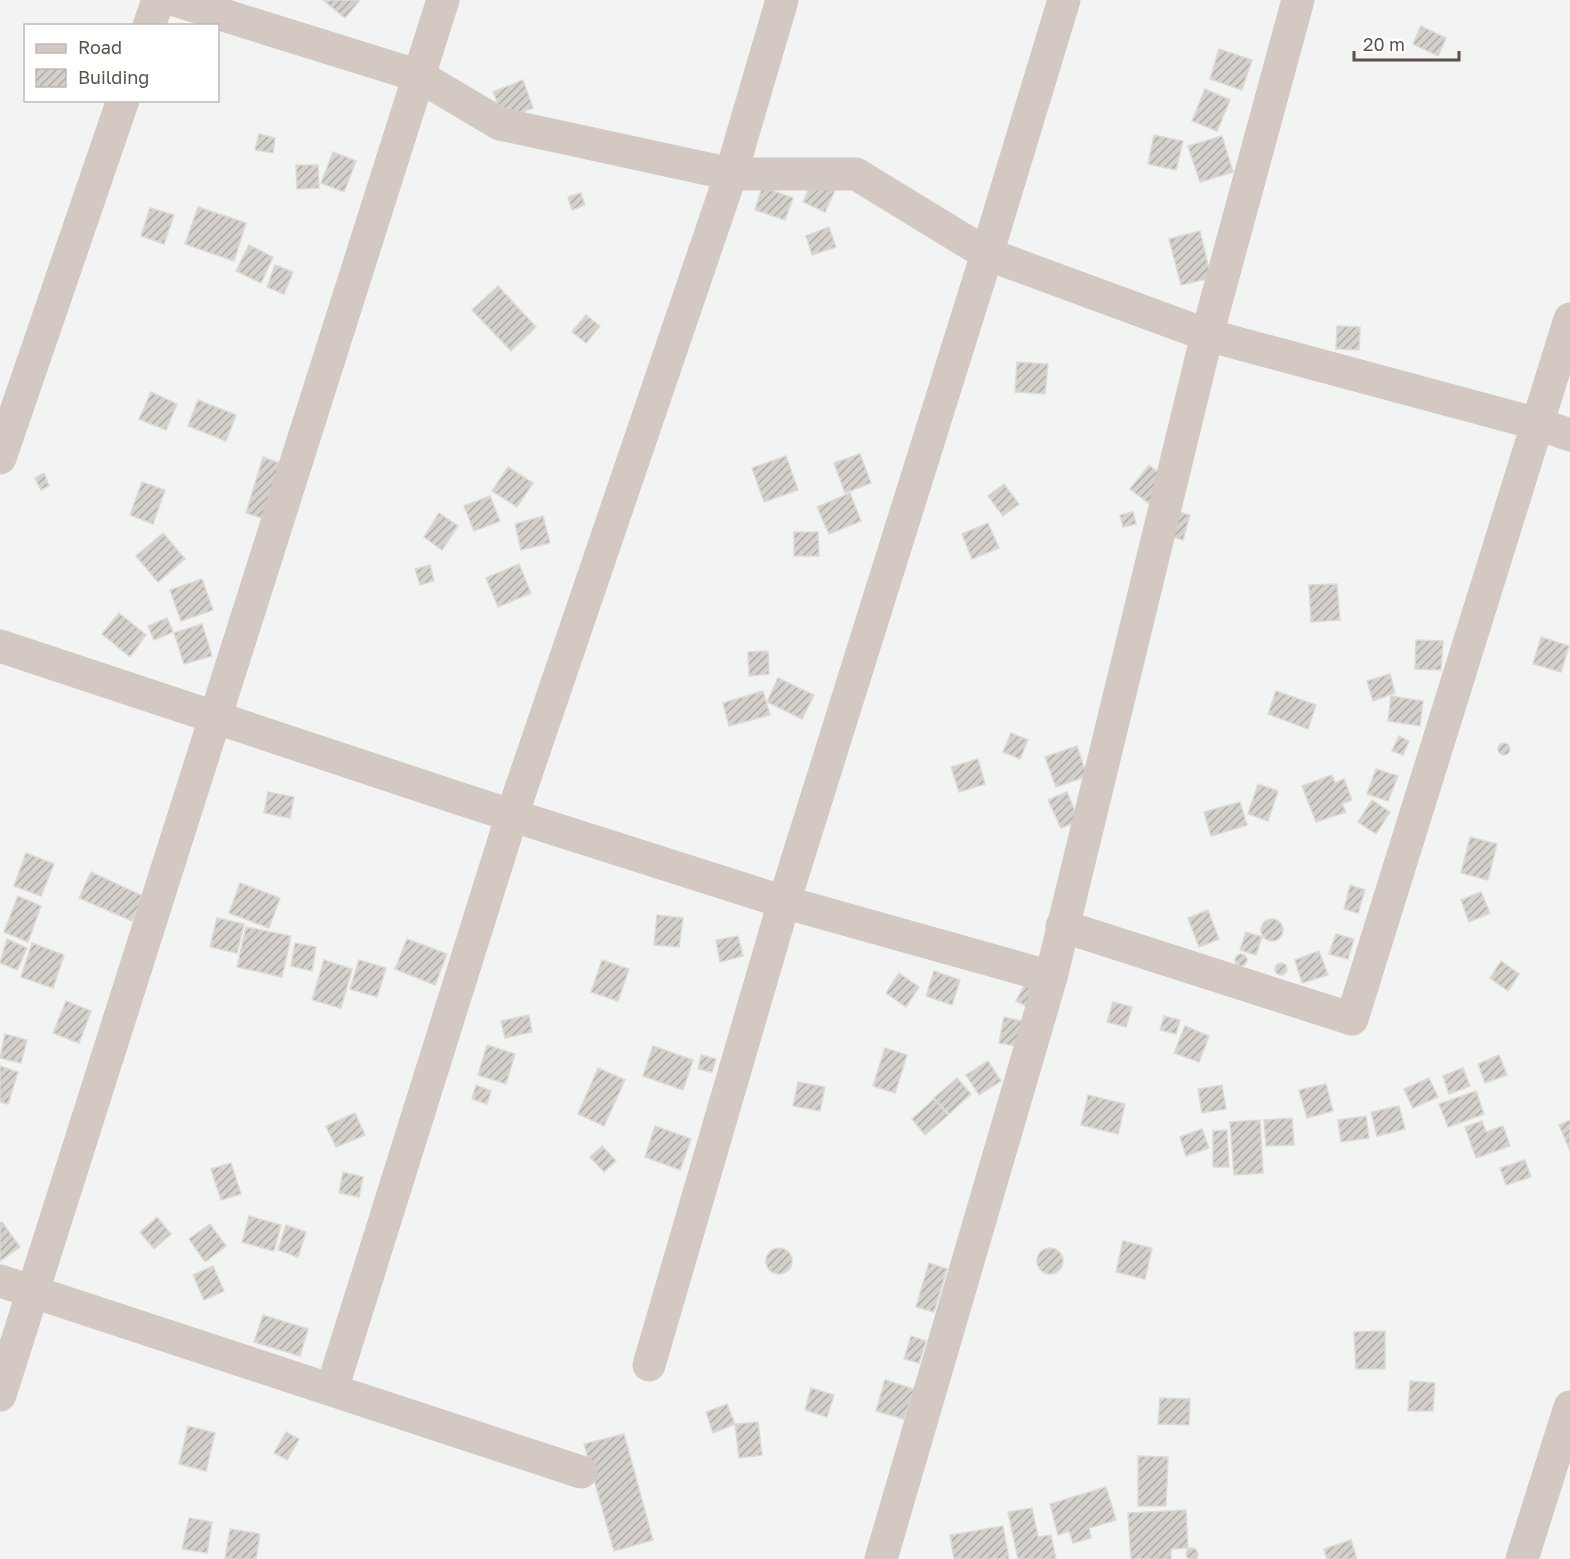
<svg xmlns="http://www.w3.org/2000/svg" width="1570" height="1559" viewBox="0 0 1570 1559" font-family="'Golos Text',sans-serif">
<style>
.building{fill:url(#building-hatch);stroke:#ddd9d6;stroke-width:1.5}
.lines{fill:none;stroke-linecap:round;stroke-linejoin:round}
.street{stroke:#d3c8c2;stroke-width:33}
</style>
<defs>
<pattern id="building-hatch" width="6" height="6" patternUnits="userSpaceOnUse" patternTransform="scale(1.5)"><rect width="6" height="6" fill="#d4d0cb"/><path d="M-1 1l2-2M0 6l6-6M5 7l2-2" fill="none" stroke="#afaba7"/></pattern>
</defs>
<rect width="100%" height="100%" fill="#f2f4f3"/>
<!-- building -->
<g class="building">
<polygon points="323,0 360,0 345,18"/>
<polygon points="1421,26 1446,38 1438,56 1413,44"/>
<polygon points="1219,49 1252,60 1242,90 1210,79"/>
<polygon points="523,80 533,108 504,119 493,92"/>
<polygon points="1205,89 1230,100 1217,131 1192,121"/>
<polygon points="259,134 275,138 273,153 255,150"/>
<polygon points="1154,135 1183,141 1176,170 1148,164"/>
<polygon points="1222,136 1233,172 1200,182 1188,146"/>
<polygon points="333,152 356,161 344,192 321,183"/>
<polygon points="296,165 318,165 319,188 297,189"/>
<polygon points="814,178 836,188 825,212 803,202"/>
<polygon points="762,187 793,198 785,220 755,210"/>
<polygon points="581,193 585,205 572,210 568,197"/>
<polygon points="198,207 246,223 234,261 185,244"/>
<polygon points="150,208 174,215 164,244 141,236"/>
<polygon points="829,227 836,247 812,255 806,236"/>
<polygon points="1200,231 1211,278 1181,285 1169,239"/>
<polygon points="249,245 273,257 261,283 236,271"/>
<polygon points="275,265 293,272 284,294 267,287"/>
<polygon points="498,286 536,327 511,351 472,310"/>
<polygon points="586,315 600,326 586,343 572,332"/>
<polygon points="1337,326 1360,327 1359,350 1336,349"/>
<polygon points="1017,362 1048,364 1045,394 1015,392"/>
<polygon points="151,392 177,404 166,430 139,419"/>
<polygon points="198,400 236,415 226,441 188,426"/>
<polygon points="860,454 871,483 845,493 834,463"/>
<polygon points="786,456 798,490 764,502 752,468"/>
<polygon points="263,457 292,468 274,522 246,513"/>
<polygon points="1149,465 1170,482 1151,505 1130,489"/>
<polygon points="508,467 533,483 517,507 492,491"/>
<polygon points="44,473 49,486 41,490 35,478"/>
<polygon points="142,482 165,490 153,524 130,515"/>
<polygon points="1004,484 1019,504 1003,516 988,496"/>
<polygon points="850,493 861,521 829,534 817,507"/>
<polygon points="490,496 500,521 474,531 464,506"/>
<polygon points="1168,509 1190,515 1183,540 1161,534"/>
<polygon points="1133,512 1136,524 1123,527 1120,515"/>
<polygon points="439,513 458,526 442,550 424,537"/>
<polygon points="543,516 550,543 521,550 515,524"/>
<polygon points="988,523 999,548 972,559 962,534"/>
<polygon points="794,532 818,532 819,556 794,556"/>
<polygon points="163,533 185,559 158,582 136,556"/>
<polygon points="519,564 531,593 498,607 486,578"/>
<polygon points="430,565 434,581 420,585 415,569"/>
<polygon points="202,579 213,610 181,621 170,590"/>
<polygon points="1337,584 1340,620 1311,622 1309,585"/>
<polygon points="119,613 146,635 130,657 102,634"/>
<polygon points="167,618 173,632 154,640 148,626"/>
<polygon points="202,624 212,656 184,664 174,633"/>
<polygon points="1541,637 1569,646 1561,672 1533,664"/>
<polygon points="1416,640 1443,641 1441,670 1415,669"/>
<polygon points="768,651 769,674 749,676 748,652"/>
<polygon points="1390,674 1395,693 1373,701 1367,681"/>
<polygon points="778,678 814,695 802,719 767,702"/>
<polygon points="763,691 770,715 729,726 723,703"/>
<polygon points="1276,691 1316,705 1308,729 1268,714"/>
<polygon points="1391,696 1423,701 1420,726 1388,721"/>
<polygon points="1011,733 1028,740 1020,759 1003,752"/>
<polygon points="1399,736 1409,741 1403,755 1392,751"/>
<circle cx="1504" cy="749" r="6"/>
<polygon points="1077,746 1087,776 1056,787 1045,757"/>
<polygon points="978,759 985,784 959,792 951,767"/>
<polygon points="1376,769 1398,776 1388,801 1367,794"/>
<polygon points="1332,775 1335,783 1344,779 1352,800 1342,804 1346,812 1316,822 1302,786"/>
<polygon points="1258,784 1278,791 1268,821 1248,814"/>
<polygon points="268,792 294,797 290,818 264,813"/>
<polygon points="1067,792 1079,821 1061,828 1048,800"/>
<polygon points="1372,800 1390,812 1376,834 1358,822"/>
<polygon points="1240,802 1247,825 1211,836 1204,812"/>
<polygon points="1470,837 1497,844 1488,880 1461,873"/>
<polygon points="26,853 54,864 41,896 14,886"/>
<polygon points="91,872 143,896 132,921 79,898"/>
<polygon points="240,883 280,898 269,928 229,913"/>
<polygon points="1350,885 1365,890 1358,913 1344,909"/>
<polygon points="1481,892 1490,913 1469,922 1461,900"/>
<polygon points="18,896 41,906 28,942 4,932"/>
<polygon points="1208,910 1219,939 1199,947 1188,918"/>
<polygon points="657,915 683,918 679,947 654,945"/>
<polygon points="217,918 244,924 237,953 210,947"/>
<circle cx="1272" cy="930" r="11"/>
<polygon points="246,927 291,936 282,977 237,967"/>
<polygon points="1246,932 1262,937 1256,955 1240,950"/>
<polygon points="1336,934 1354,939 1348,959 1329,954"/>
<polygon points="738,936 743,956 720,962 716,940"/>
<polygon points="7,939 27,948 17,970 0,963"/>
<polygon points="407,939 447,954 435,985 395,969"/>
<polygon points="32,943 64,955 53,988 21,977"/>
<polygon points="295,943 316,947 312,971 291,966"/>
<polygon points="1319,951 1328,975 1302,983 1295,960"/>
<circle cx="1241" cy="960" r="6"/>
<polygon points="324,960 352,969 341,1008 312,1000"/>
<polygon points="359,960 386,968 377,997 350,989"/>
<polygon points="602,960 629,969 618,1001 591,992"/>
<polygon points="1501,961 1519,974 1508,991 1490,978"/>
<circle cx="1281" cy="969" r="6"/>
<polygon points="934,971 960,980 952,1005 926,996"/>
<polygon points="899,973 919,987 906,1007 886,993"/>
<polygon points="1025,984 1039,991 1030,1008 1016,1001"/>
<polygon points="66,1001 91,1011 79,1043 53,1033"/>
<polygon points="1113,1002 1132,1007 1126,1027 1107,1022"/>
<polygon points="529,1015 532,1032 505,1038 501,1021"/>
<polygon points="1164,1016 1180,1020 1176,1034 1160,1030"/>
<polygon points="1004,1017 1030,1023 1024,1048 999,1043"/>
<polygon points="1185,1026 1209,1036 1199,1062 1174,1053"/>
<polygon points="5,1034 27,1040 21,1063 0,1058"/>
<polygon points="487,1045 515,1054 506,1084 478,1075"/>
<polygon points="653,1046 693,1060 683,1090 643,1076"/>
<polygon points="885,1048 907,1055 895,1093 873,1086"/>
<polygon points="701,1055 716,1059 712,1072 698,1069"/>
<polygon points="1499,1055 1507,1075 1485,1083 1478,1064"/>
<polygon points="988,1061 1001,1081 979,1095 966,1075"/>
<polygon points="0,1066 18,1072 8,1104 0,1102"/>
<polygon points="598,1068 625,1080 604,1126 578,1114"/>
<polygon points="1463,1068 1470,1086 1449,1094 1443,1076"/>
<polygon points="957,1078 971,1094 949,1114 934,1098"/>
<polygon points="1429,1078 1438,1097 1413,1108 1404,1089"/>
<polygon points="798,1082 825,1087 820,1111 793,1106"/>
<polygon points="1326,1084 1333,1111 1307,1118 1299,1090"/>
<polygon points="476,1085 491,1091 487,1104 472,1099"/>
<polygon points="1222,1085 1226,1109 1202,1113 1198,1089"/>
<polygon points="1476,1091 1484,1114 1448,1127 1439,1104"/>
<polygon points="1088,1095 1125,1104 1118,1134 1081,1125"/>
<polygon points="934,1099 948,1115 925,1135 912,1119"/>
<polygon points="1399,1106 1405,1129 1377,1136 1371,1112"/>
<polygon points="355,1113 365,1135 336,1147 326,1126"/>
<polygon points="1366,1116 1369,1138 1341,1142 1338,1120"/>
<polygon points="1292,1118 1294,1145 1266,1146 1264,1120"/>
<polygon points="1260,1120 1263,1173 1234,1175 1230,1122"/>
<polygon points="1570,1120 1570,1151 1559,1125"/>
<polygon points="1482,1121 1486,1132 1503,1126 1510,1146 1476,1158 1465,1127"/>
<polygon points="655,1126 691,1139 680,1170 645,1157"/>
<polygon points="1202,1129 1209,1148 1186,1156 1180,1137"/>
<polygon points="1227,1130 1229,1167 1213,1167 1213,1131"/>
<polygon points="602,1146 616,1161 604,1172 590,1157"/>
<polygon points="1525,1160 1531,1177 1506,1185 1500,1168"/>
<polygon points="231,1163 241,1194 221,1200 211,1169"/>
<polygon points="343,1172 363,1177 359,1197 339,1193"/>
<polygon points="249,1216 281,1225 274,1251 242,1242"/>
<polygon points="157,1217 171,1234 154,1249 140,1232"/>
<polygon points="2,1222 20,1247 0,1261 0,1223"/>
<polygon points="210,1224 226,1246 205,1262 189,1239"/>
<polygon points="286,1225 306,1232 298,1257 278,1250"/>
<polygon points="1123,1241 1152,1248 1145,1279 1116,1272"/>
<circle cx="1050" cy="1261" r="13"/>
<circle cx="779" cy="1261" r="13"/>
<polygon points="929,1263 947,1269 934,1312 916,1307"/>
<polygon points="213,1266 224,1291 204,1300 193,1275"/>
<polygon points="263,1315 308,1329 300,1356 254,1342"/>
<polygon points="1385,1331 1385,1369 1356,1369 1354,1332"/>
<polygon points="911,1336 926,1341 919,1363 904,1359"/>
<polygon points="885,1380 914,1389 904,1419 876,1411"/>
<polygon points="1410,1381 1435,1383 1433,1411 1408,1411"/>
<polygon points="811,1388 834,1395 827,1417 805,1410"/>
<polygon points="1160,1398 1190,1399 1189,1425 1158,1424"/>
<polygon points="727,1404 735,1424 713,1433 706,1412"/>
<polygon points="758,1422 762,1455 739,1458 735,1424"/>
<polygon points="188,1426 215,1433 206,1471 179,1464"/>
<polygon points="286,1432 299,1439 287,1460 274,1453"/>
<polygon points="624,1434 653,1540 614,1551 584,1444"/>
<polygon points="1138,1456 1168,1457 1166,1506 1138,1506"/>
<polygon points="1106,1487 1116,1520 1089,1528 1091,1538 1073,1543 1069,1531 1058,1535 1050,1504"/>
<polygon points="1032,1508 1038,1537 1051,1535 1056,1559 1018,1559 1008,1512"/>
<polygon points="1186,1510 1188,1548 1171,1549 1171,1559 1131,1559 1128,1513"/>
<polygon points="189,1518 212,1522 207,1553 182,1549"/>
<polygon points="1003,1526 1009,1559 954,1559 950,1535"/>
<polygon points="230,1529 260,1534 256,1559 225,1559"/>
<polygon points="1351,1540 1357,1559 1327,1559 1324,1549"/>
<circle cx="1192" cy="1554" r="6"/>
</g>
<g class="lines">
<!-- street -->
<g class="street">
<polyline points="175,0 419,76 500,124 731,174 856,174 987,254 1207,335 1538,424 1570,435"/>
<polyline points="149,26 158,0"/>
<polyline points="0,458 123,100"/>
<polyline points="0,646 470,802 784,902 1051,977"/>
<polyline points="1062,926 1352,1019 1570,319"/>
<polyline points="0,1281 581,1472"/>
<polyline points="649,1365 784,902 987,254 1064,0"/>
<polyline points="332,1389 512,815 731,174 782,0"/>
<polyline points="0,1395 443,0"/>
<polyline points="881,1559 1051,977 1207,335 1298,0"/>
<polyline points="1522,1559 1570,1407"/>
</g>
</g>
<!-- legend -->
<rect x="24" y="24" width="195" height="78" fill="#ffffff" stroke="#bfb9b6" stroke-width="1.5"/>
<rect x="36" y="44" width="30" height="9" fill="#d3c8c2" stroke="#bfb9b6" stroke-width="1.5"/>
<text x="78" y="54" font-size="18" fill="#5f5049">Road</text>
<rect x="36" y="69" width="30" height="18" fill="url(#building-hatch)" stroke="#bfb9b6" stroke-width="1.5"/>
<text x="78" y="84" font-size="18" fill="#5f5049">Building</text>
<!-- scale -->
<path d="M1354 51v9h105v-9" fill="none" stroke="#5f5049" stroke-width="3"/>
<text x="1363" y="51" font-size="18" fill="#5f5049" stroke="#ffffff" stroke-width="4.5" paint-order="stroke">20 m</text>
</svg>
